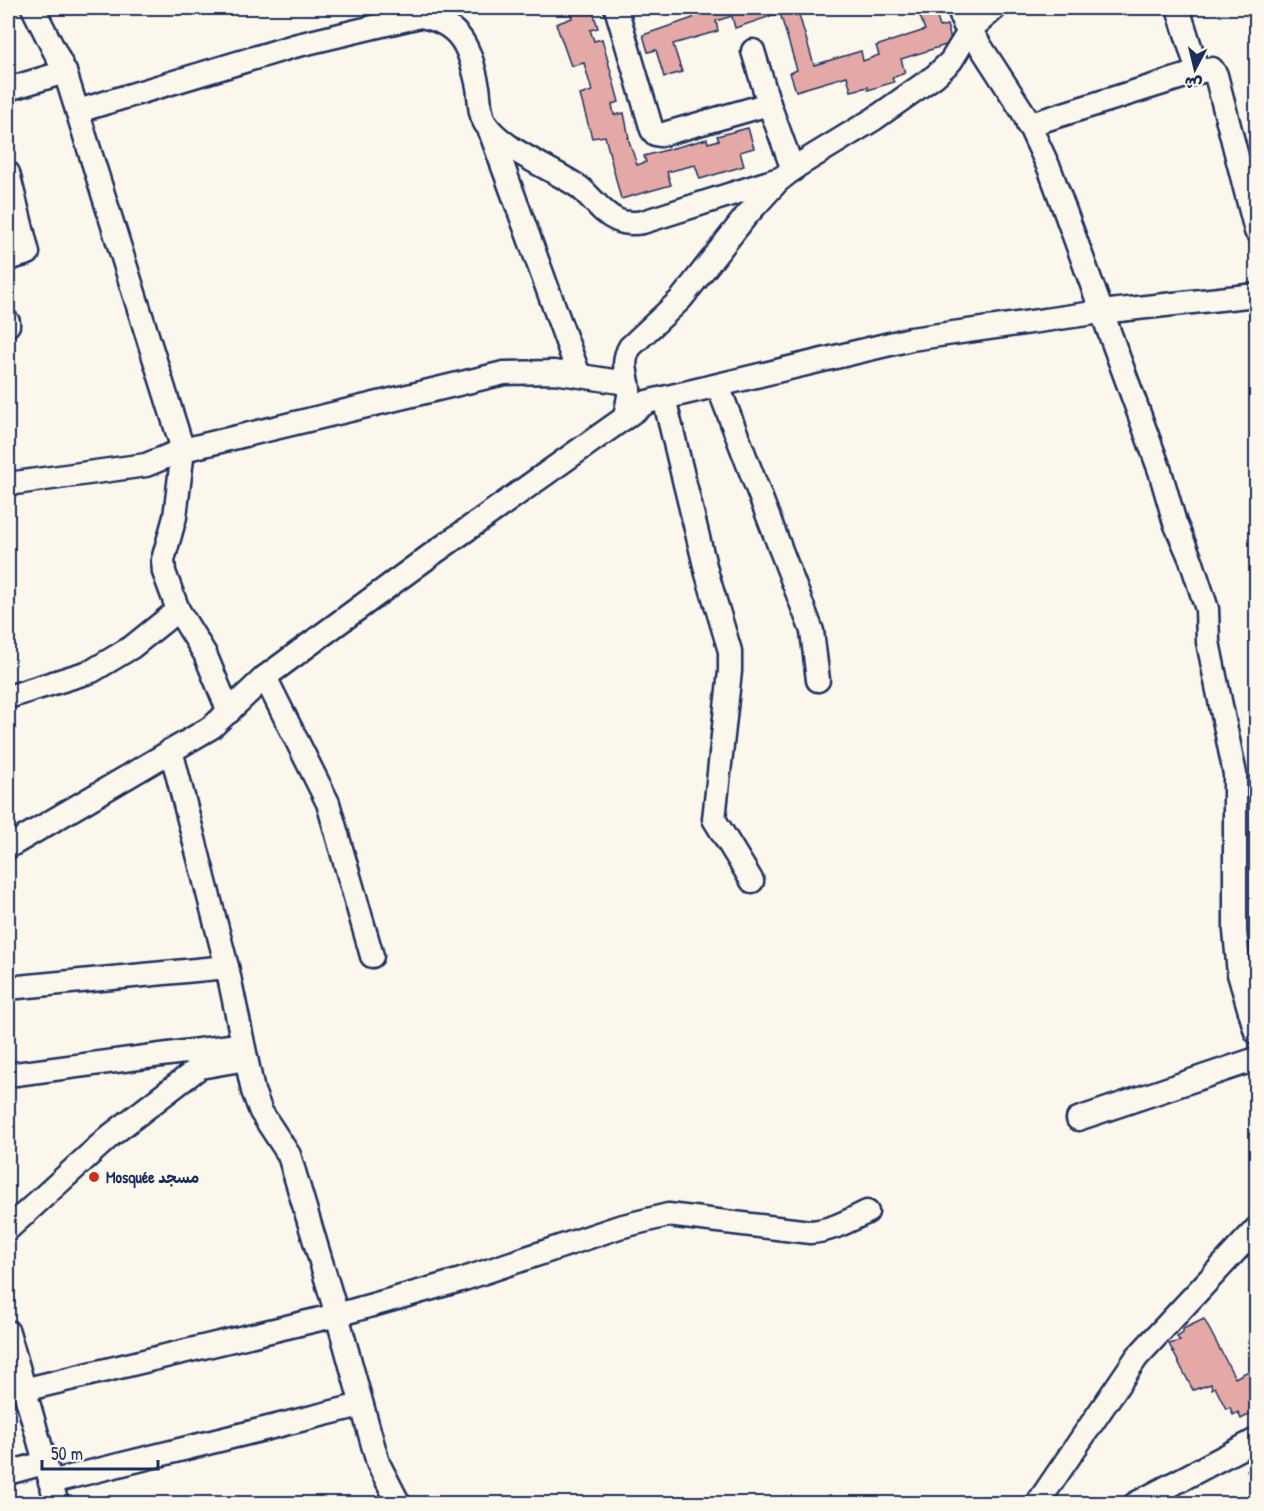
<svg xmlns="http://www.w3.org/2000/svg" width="1264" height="1511" viewBox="0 0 1264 1511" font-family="'Patrick Hand','Playpen Sans Arabic',sans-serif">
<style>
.building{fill:#e4a9a6;stroke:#1b2f5e;stroke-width:1.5}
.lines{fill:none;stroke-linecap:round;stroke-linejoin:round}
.minor-casing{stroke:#1b2f5e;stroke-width:27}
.minor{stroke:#fbf7ec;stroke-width:22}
.poi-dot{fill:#c8321e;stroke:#fbf7ec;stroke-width:2}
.labels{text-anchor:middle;stroke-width:4.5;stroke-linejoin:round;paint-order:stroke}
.poi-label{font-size:16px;font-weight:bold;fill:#1b2f5e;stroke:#fbf7ec;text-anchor:start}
</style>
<rect width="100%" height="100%" fill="#fbf7ec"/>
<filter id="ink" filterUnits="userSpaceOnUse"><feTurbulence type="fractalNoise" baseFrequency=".0167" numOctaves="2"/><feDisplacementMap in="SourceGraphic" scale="12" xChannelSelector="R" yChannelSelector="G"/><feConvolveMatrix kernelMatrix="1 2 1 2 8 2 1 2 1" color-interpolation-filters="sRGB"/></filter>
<g filter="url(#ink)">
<!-- building -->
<g class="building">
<polygon points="569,8 592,8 598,28 590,30 594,41 602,39 619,102 612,104 614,115 624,113 629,138 628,138 637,165 646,162 644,156 707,139 708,143 719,140 717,136 748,128 754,148 740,152 744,166 700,179 695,165 667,172 671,185 621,199 605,136 592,138 580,95 592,91 584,63 571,66 556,24 572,18"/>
<polygon points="694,8 797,8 814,65 861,51 863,61 879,55 876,46 925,30 917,8 934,8 940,27 947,25 952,43 901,59 905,73 892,78 894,82 868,90 868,87 851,91 847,76 796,91 790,73 797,70 780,13 735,28 732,16 716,21 718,31 673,44 682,72 664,77 656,50 648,52 643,35 693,18 692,14 695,12"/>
<polygon points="1204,1319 1235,1378 1256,1367 1256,1411 1241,1419 1238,1412 1233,1415 1230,1407 1226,1409 1215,1387 1212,1389 1211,1384 1193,1390 1169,1344 1180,1341 1177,1337 1183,1333 1183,1329"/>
<polygon points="1256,1465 1256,1497 1252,1487 1255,1485 1247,1470"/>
</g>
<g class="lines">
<!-- minor casing -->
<g class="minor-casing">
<g id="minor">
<polyline points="33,8 65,72 183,450 175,517 163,560 164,572 178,610 205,654 229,712"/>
<polyline points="616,8 652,130 655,134 660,135 769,104 793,170"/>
<polyline points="959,8 964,24 970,30 995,8"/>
<polyline points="753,51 769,104"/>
<polyline points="1198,72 1212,69 1216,75 1256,231"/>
<polyline points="8,89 65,72"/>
<path d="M78,111L294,46L420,16C462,23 470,49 478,87C480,99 479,113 485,123C501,149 553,169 579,187C592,197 601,213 617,220C626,224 633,224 643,222L779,179"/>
<polyline points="1028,125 1198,72 1178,8"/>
<polyline points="490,131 579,375"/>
<polyline points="8,173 28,253 8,259"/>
<polyline points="8,322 8,325"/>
<polyline points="718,386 812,631 818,680"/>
<polyline points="664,398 707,574 730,651 730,671 714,819 752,881"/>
<path d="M625,418C626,409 630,397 629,389C627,373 621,362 630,347L681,299L746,216L778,181L797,166L874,119L935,76L951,61L970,30L1023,112L1050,170L1160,471L1175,523L1191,560L1207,609L1208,642L1235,774V931L1239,974L1256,1032"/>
<polyline points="8,484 146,465 183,450 504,373 554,372 627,383"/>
<polyline points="265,677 328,803 372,956"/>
<polyline points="8,697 92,671 132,647 178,610"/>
<polyline points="171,750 227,967 253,1091 261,1112 289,1155 337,1315 378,1463 399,1504"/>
<polyline points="8,847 212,727 265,677 431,555 647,402 911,339 1101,312 1256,295"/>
<polyline points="8,988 227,967"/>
<polyline points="8,1075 230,1046"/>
<polyline points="1078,1119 1256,1059"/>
<polyline points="8,1229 110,1136 200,1067 246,1059"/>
<polyline points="8,1332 57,1504"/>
<path d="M23,1390L337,1315L461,1280L619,1227L668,1215L810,1232C831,1231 848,1221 867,1212"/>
<polyline points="8,1473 44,1463"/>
<polyline points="50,1482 361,1405"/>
<polyline points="1037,1504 1137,1357 1256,1229"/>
<polyline points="1135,1504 1256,1440"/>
</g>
</g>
<!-- minor -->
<use href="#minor" class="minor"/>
</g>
</g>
<!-- markers -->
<circle class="poi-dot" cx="94" cy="1177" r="6"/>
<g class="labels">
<!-- poi labels -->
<g class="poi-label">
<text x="106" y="1183">Mosquée مسجد</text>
</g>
</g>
<!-- margin -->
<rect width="1264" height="1511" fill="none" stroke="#fbf7ec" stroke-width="30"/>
<rect x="15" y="15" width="1234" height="1481" fill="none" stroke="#1b2f5e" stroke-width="2" filter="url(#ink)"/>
<!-- north arrow -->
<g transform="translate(1195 69) rotate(187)" stroke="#fbf7ec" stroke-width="4.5" paint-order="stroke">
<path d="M0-4.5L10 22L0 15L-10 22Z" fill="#1b2f5e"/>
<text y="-9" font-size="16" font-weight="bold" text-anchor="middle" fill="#1b2f5e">ش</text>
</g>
<!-- scale -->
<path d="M42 1460v9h116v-9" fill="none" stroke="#1b2f5e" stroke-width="3"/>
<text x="51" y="1460" font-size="18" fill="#1b2f5e" stroke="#fbf7ec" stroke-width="4.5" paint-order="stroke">50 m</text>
</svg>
